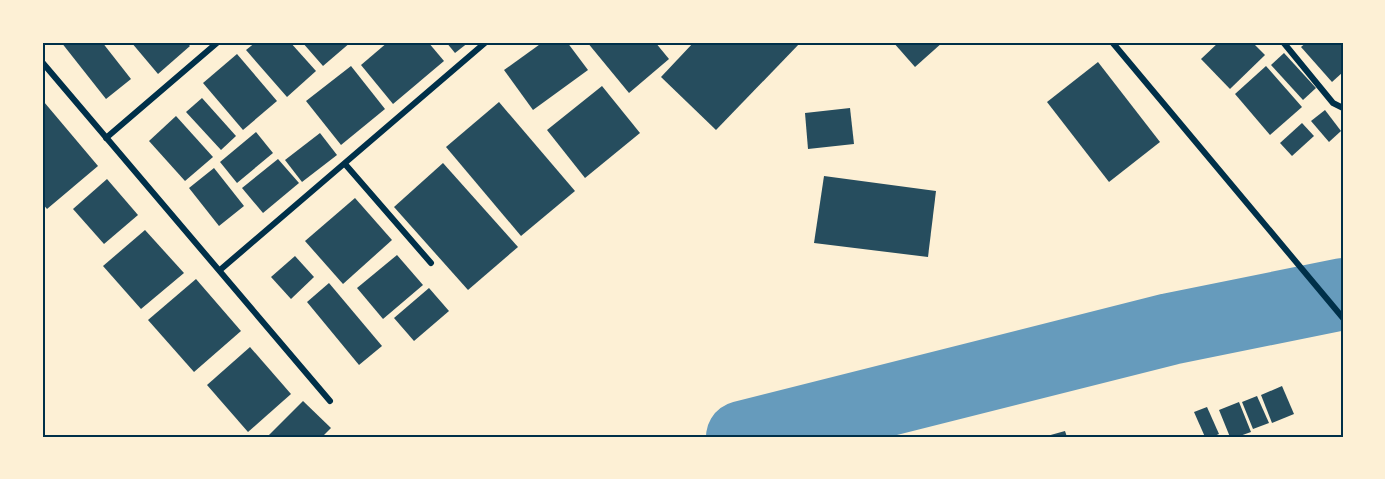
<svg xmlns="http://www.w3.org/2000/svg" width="1385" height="479" viewBox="0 0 1385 479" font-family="'Nunito Sans',sans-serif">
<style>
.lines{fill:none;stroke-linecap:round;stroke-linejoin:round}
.river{stroke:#669bbc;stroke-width:72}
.building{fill:#264d5e}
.minor{stroke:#003049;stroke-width:6}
.neatline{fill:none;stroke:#003049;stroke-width:2}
</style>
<rect width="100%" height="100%" fill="#fdf0d5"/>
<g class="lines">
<!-- river -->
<polyline class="river" points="742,437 1170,329 1343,294"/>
</g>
<!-- building -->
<g class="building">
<polygon points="61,42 102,42 131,79 106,99"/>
<polygon points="131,42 186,42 190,46 158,74"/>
<polygon points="256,42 290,42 316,71 287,97 246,50"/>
<polygon points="302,42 351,42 323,66"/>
<polygon points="388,42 428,42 444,61 393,104 361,65"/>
<polygon points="446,42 469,42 455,53"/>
<polygon points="543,42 567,42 588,70 533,110 504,70"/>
<polygon points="587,42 655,42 669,59 629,93"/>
<polygon points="694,42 801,42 716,130 661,77"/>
<polygon points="893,42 943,42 915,67"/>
<polygon points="1219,42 1252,42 1265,55 1230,89 1201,59"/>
<polygon points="1307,42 1343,42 1343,72 1332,82 1301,47"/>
<polygon points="1284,53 1316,88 1303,100 1271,65"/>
<polygon points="237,54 277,101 243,130 203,83"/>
<polygon points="1098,62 1160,142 1109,182 1047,102"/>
<polygon points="351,66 385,109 341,145 306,101"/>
<polygon points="1266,66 1302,107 1270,135 1235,94"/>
<polygon points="602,86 640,133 585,178 547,130"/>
<polygon points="202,98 236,136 221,150 186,112"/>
<polygon points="44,102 98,166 47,209 42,203 42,104"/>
<polygon points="499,102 575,191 521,236 446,147"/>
<polygon points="850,108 854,144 808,149 805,113"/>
<polygon points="1325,110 1341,131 1329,142 1311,121"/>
<polygon points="176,116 213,157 185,181 149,141"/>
<polygon points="1302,123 1314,136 1292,156 1280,143"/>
<polygon points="256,132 273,153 237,183 220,162"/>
<polygon points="320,133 337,155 302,182 285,160"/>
<polygon points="278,159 299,183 263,213 242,188"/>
<polygon points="443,163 518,247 468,290 394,207"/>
<polygon points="214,168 244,206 219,226 189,188"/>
<polygon points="824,176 936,191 928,257 814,243"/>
<polygon points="107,179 138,215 104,244 73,209"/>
<polygon points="355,198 392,240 343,284 305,241"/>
<polygon points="145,230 184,273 141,309 103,266"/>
<polygon points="397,255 423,285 383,319 357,288"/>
<polygon points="295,256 314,277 291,299 271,277"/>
<polygon points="196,279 241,331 194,372 148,320"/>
<polygon points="329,283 382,346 359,365 307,302"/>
<polygon points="429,288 449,311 414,341 394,318"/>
<polygon points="250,347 291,394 248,432 207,385"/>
<polygon points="1282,386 1294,414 1272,423 1261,395"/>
<polygon points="1257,396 1269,423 1253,429 1242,402"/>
<polygon points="303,401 331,428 322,437 267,437"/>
<polygon points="1239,402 1251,432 1237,437 1230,437 1219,410"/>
<polygon points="1207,407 1219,434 1212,437 1205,437 1194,412"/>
<polygon points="1065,431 1067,437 1047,437 1047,436"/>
</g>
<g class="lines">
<!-- minor -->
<g class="minor">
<polyline points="1112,42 1343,318"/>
<polyline points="1283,42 1333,103 1343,108"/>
<polyline points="42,62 330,401"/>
<polyline points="106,138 218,42"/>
<polyline points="345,164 431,263"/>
<polyline points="220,270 486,42"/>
</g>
</g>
<!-- border -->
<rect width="1385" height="479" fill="none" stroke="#fdf0d5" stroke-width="87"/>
<rect x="44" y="44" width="1298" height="392" class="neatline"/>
</svg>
